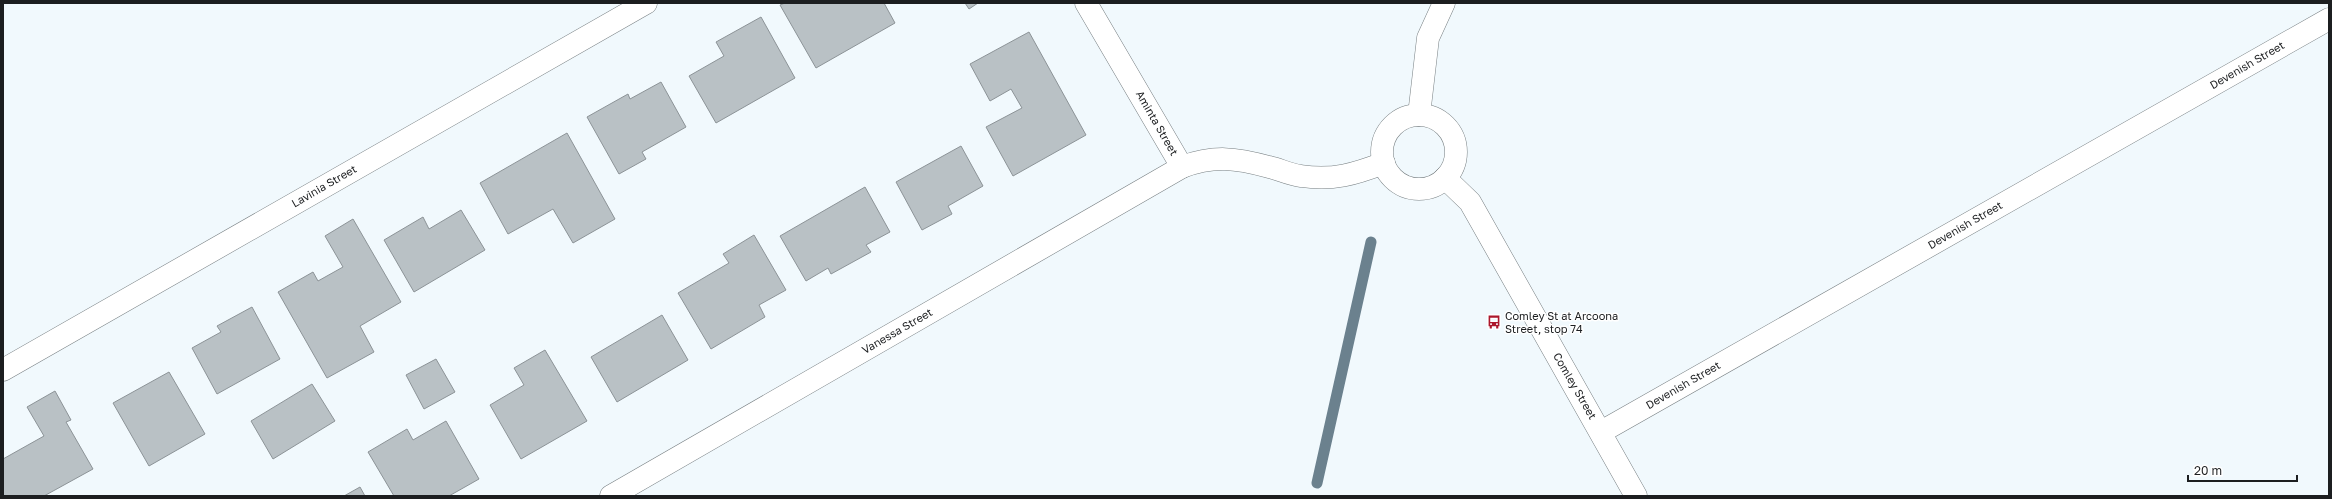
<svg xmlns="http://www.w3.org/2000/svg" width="2332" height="499" viewBox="0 0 2332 499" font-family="'Golos Text',sans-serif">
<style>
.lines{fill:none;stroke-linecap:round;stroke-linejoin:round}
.stream{stroke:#6b818e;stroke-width:11}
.building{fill:#b9c1c5;stroke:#8c9397}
.minor-casing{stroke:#777f82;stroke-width:23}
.tertiary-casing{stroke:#777f82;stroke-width:23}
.minor{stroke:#fff;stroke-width:22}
.tertiary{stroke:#fff;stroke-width:22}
.labels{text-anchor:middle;stroke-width:3;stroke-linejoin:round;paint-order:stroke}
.street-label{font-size:11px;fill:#1c1e20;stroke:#fff}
.poi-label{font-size:11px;fill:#1c1e20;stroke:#fff;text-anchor:start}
</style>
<rect width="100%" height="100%" fill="#f1f9fd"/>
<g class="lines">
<!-- stream -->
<polyline class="stream" points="1317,483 1371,242"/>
</g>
<!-- building -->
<g class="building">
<polygon points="785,3 884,3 895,23 816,68 780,5"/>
<polygon points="965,3 978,3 969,9"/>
<polygon points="761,17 795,78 716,123 689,76 724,56 716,42"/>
<polygon points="1029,32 1086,135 1013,176 986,127 1022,108 1011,89 990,101 970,64"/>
<polygon points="661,82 686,127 642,152 646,159 619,174 587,117 628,94 630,99"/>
<polygon points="567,133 615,219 573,243 553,209 508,234 480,183"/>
<polygon points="961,146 983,186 948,206 952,214 922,230 896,182"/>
<polygon points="865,187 890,232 866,245 871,252 831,274 828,268 806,281 780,236"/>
<polygon points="461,210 485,250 414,292 384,240 423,217 429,229"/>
<polygon points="353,219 401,302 360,326 374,352 327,378 278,292 313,272 318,281 343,267 325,236"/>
<polygon points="754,235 786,290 759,305 765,317 711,349 678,293 729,263 723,254"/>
<polygon points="252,307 280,359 217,394 192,348 221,332 217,326"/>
<polygon points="662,315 688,360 617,402 591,357"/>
<polygon points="545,350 587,421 521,459 490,405 524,385 514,368"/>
<polygon points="436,359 455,392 424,409 406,375"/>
<polygon points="169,372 205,434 149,466 113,403"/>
<polygon points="312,384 335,421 273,459 251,421"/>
<polygon points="55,391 71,420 66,422 93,469 44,496 3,496 3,459 44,436 27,407"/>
<polygon points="446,421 479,479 449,496 394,496 368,452 407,429 413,440"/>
<polygon points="360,487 365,496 344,496"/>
</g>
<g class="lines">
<!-- minor casing -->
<g class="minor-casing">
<g id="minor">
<path d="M1086,3L1182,167C1214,155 1236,158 1269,167C1279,169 1290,175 1301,176C1333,181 1355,174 1384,163"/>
<polyline points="3,370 646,3"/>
<polyline points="1601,432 2329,19"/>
<polyline points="611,496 1182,167"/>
</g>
</g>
<!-- tertiary casing -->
<g class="tertiary-casing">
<g id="tertiary">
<polyline points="1419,115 1428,38 1444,3"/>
<circle cx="1419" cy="152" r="37"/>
<polyline points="1445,178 1470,202 1636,496"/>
</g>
</g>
<!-- minor -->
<use href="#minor" class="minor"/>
<!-- tertiary -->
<use href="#tertiary" class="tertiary"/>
</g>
<!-- icons -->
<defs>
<g id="bus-bare" transform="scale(1.08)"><path d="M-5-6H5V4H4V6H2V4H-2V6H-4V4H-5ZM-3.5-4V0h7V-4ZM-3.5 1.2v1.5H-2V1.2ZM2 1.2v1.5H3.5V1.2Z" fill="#ac172c" stroke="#fff" stroke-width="2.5" paint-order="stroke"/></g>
</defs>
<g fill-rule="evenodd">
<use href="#bus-bare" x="1494" y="322"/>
</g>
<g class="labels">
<!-- street labels -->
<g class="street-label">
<text transform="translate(2247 65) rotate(-30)" y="4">Devenish Street</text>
<text transform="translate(1157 123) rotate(60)" y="4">Aminta Street</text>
<text transform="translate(324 186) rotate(-30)" y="4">Lavinia Street</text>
<text transform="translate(1965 225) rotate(-30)" y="4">Devenish Street</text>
<text transform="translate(897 331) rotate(-30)" y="4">Vanessa Street</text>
<text transform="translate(1683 385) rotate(-30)" y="4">Devenish Street</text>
<text transform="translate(1575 386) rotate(60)" y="4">Comley Street</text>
</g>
<!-- poi labels -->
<g class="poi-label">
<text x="1505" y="320">Comley St at Arcoona<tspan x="1505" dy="13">Street, stop 74</tspan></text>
</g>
</g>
<!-- border -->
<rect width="2332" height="499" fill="none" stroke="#1c1e20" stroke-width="8"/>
<!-- scale -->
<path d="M2188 475v6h109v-6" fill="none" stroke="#1c1e20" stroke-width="2"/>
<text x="2194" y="475" font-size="12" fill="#1c1e20" stroke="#ffffff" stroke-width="3" paint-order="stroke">20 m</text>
</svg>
